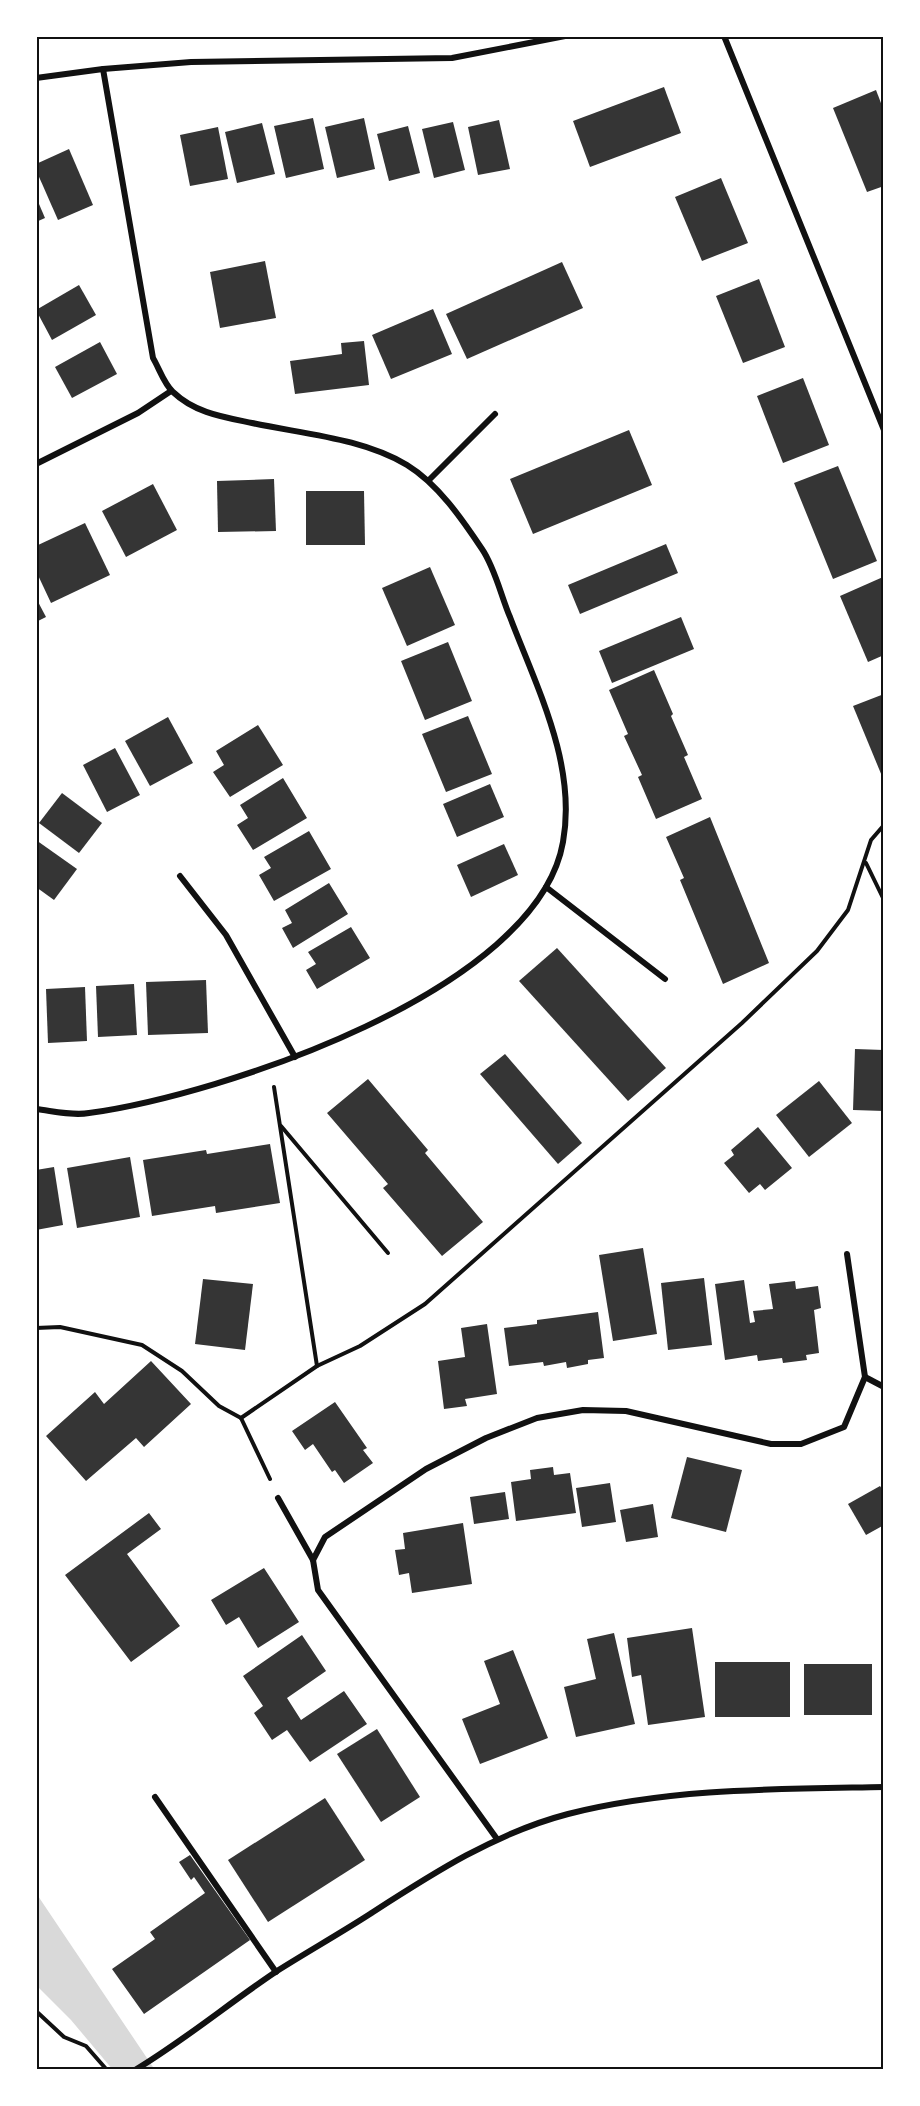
<svg xmlns="http://www.w3.org/2000/svg" width="920" height="2106" viewBox="0 0 920 2106" font-family="Lato,sans-serif">
<style>
.water{fill:#d9d9d9}
.building{fill:#353535}
.lines{fill:none;stroke-linecap:round;stroke-linejoin:round}
.path{stroke:#111;stroke-width:4}
.minor{stroke:#111;stroke-width:6}
.neatline{fill:none;stroke:#111;stroke-width:2}
</style>
<rect width="100%" height="100%" fill="#fff"/>
<!-- water -->
<polygon class="water" points="36,1893 155,2070 113,2070 71,2020 36,1985"/>
<!-- building -->
<g class="building">
<polygon points="664,87 681,133 590,167 573,121"/>
<polygon points="876,90 884,111 884,186 867,192 833,108"/>
<polygon points="313,118 324,169 286,178 274,126"/>
<polygon points="364,118 375,169 337,178 325,127"/>
<polygon points="499,120 510,169 478,175 468,127"/>
<polygon points="453,122 465,170 434,178 422,129"/>
<polygon points="262,123 275,174 237,183 225,132"/>
<polygon points="408,126 420,173 389,181 377,134"/>
<polygon points="218,127 228,179 190,186 180,135"/>
<polygon points="69,149 93,205 58,220 36,170 36,164"/>
<polygon points="721,178 748,243 702,261 675,197"/>
<polygon points="36,197 45,218 36,222"/>
<polygon points="265,261 276,318 220,328 210,272"/>
<polygon points="562,262 583,308 467,359 446,314"/>
<polygon points="759,279 785,347 743,363 716,296"/>
<polygon points="79,285 96,315 52,340 36,310"/>
<polygon points="433,309 452,354 391,379 372,335"/>
<polygon points="364,341 369,385 295,394 290,361 342,354 341,343"/>
<polygon points="100,342 117,374 72,398 55,367"/>
<polygon points="803,378 829,445 783,463 757,396"/>
<polygon points="629,430 652,485 533,534 510,479"/>
<polygon points="838,466 877,561 833,579 794,483"/>
<polygon points="274,479 276,531 218,532 217,481"/>
<polygon points="153,484 177,530 126,557 102,511"/>
<polygon points="306,491 364,491 365,545 306,545"/>
<polygon points="85,523 110,575 51,603 36,571 36,546"/>
<polygon points="666,544 678,573 580,614 568,585"/>
<polygon points="430,567 455,625 407,646 382,588"/>
<polygon points="883,577 884,655 868,662 840,596"/>
<polygon points="36,598 46,617 36,622"/>
<polygon points="681,617 694,649 612,683 599,651"/>
<polygon points="448,642 472,701 425,720 401,661"/>
<polygon points="654,670 673,714 671,716 688,755 684,757 702,799 656,819 638,777 642,775 624,736 628,734 609,690"/>
<polygon points="884,694 884,781 853,706"/>
<polygon points="468,716 492,774 446,792 422,734"/>
<polygon points="168,717 193,763 150,786 125,741"/>
<polygon points="258,725 283,765 230,797 213,772 224,765 216,751"/>
<polygon points="115,748 140,795 107,812 83,765"/>
<polygon points="283,778 307,818 253,850 237,825 248,818 240,805"/>
<polygon points="490,784 504,817 457,837 443,804"/>
<polygon points="62,793 102,823 79,853 39,823"/>
<polygon points="710,817 769,963 723,984 680,880 684,878 666,837"/>
<polygon points="309,831 331,869 274,901 259,875 271,868 264,857"/>
<polygon points="36,840 77,869 54,900 36,887"/>
<polygon points="504,844 518,875 471,897 457,865"/>
<polygon points="329,883 348,914 293,948 282,928 292,923 285,910"/>
<polygon points="351,927 370,958 317,989 306,970 316,964 308,952"/>
<polygon points="557,948 666,1068 628,1101 519,981"/>
<polygon points="206,980 208,1033 148,1035 146,982"/>
<polygon points="134,984 137,1035 98,1037 96,986"/>
<polygon points="85,987 87,1041 48,1043 46,989"/>
<polygon points="855,1049 884,1050 884,1111 853,1110"/>
<polygon points="505,1054 582,1143 558,1164 480,1074"/>
<polygon points="368,1079 428,1150 425,1153 483,1222 442,1256 383,1188 388,1184 327,1113"/>
<polygon points="819,1081 852,1123 809,1157 776,1115"/>
<polygon points="758,1127 792,1168 765,1190 760,1184 749,1193 724,1163 734,1155 731,1150"/>
<polygon points="270,1144 280,1203 216,1213 215,1206 152,1216 143,1160 206,1150 207,1154"/>
<polygon points="130,1157 140,1217 77,1228 67,1168"/>
<polygon points="54,1167 63,1225 36,1230 36,1170"/>
<polygon points="643,1248 657,1334 613,1341 599,1255"/>
<polygon points="704,1278 712,1345 668,1350 661,1283"/>
<polygon points="203,1279 253,1284 245,1350 195,1344"/>
<polygon points="744,1280 750,1323 755,1322 753,1311 773,1309 769,1284 795,1281 796,1289 818,1286 821,1308 814,1310 819,1353 806,1355 807,1360 783,1363 782,1358 758,1361 757,1355 725,1360 715,1284"/>
<polygon points="598,1312 604,1358 588,1360 588,1364 567,1368 566,1362 544,1366 543,1362 509,1366 504,1328 537,1324 537,1320"/>
<polygon points="487,1324 497,1394 465,1399 467,1406 444,1409 438,1361 465,1357 461,1328"/>
<polygon points="151,1361 191,1404 144,1447 136,1438 86,1481 46,1436 95,1392 104,1404"/>
<polygon points="335,1402 367,1448 363,1450 373,1463 344,1483 335,1470 332,1472 313,1444 305,1450 292,1431"/>
<polygon points="687,1457 742,1470 726,1532 671,1518"/>
<polygon points="553,1467 554,1475 570,1473 576,1513 516,1521 511,1482 531,1479 530,1470"/>
<polygon points="610,1483 616,1522 582,1527 576,1488"/>
<polygon points="880,1486 884,1492 884,1525 866,1535 848,1504"/>
<polygon points="505,1492 509,1519 474,1524 470,1497"/>
<polygon points="653,1504 658,1537 626,1542 620,1510"/>
<polygon points="149,1513 161,1529 127,1554 180,1626 131,1662 65,1575"/>
<polygon points="463,1523 472,1584 412,1593 409,1573 399,1575 395,1550 405,1549 403,1533"/>
<polygon points="264,1568 299,1622 258,1648 239,1617 226,1625 211,1600"/>
<polygon points="692,1628 705,1717 648,1725 641,1675 632,1677 627,1638"/>
<polygon points="614,1633 635,1724 576,1737 564,1687 596,1679 587,1639"/>
<polygon points="302,1635 326,1671 287,1698 301,1720 344,1691 367,1724 310,1762 287,1730 272,1740 254,1713 263,1706 243,1676"/>
<polygon points="513,1650 548,1738 480,1764 462,1719 500,1704 484,1661"/>
<rect x="715" y="1662" width="75" height="55"/>
<rect x="804" y="1664" width="68" height="51"/>
<polygon points="377,1729 420,1797 381,1822 337,1754"/>
<polygon points="325,1798 365,1860 268,1922 228,1860"/>
<polygon points="190,1855 250,1940 144,2014 112,1969 155,1939 150,1932 205,1893 194,1877 191,1880 179,1862"/>
</g>
<g class="lines">
<!-- path -->
<g class="path">
<polyline points="866,863 884,900"/>
<polyline points="274,1087 317,1366"/>
<polyline points="281,1126 388,1253"/>
<polyline points="36,1328 60,1327 142,1345 182,1371 219,1406 241,1418 270,1479"/>
<polyline points="241,1418 317,1366 360,1346 425,1304 742,1023 817,951 848,910 871,840 884,825"/>
<polyline points="36,2011 64,2037 86,2046 107,2070"/>
</g>
<!-- minor -->
<g class="minor">
<polyline points="724,36 884,430"/>
<polyline points="36,78 103,69 191,62 452,58 565,36"/>
<polyline points="36,464 138,413 171,391"/>
<polyline points="429,480 495,414"/>
<polyline points="180,876 226,935 295,1057"/>
<polyline points="546,887 665,979"/>
<path d="M36,1109C53,1111 73,1116 89,1113C220,1095 537,991 563,842C577,765 537,688 510,617C501,596 495,568 482,549C462,519 438,484 407,465C362,438 303,434 252,423C223,417 195,413 173,392C164,384 159,368 153,358L103,69"/>
<polyline points="865,1377 884,1387"/>
<polyline points="278,1498 313,1560 318,1590 497,1839"/>
<polyline points="313,1560 325,1537 426,1469 486,1438 537,1418 583,1410 626,1411 771,1444 801,1444 844,1427 865,1377 847,1254"/>
<polyline points="155,1797 276,1972"/>
<path d="M135,2070C185,2040 229,2003 277,1971C307,1952 339,1934 370,1914C432,1874 495,1833 568,1814C671,1788 778,1789 884,1787"/>
</g>
</g>
<!-- border -->
<rect width="920" height="2106" fill="none" stroke="#ffffff" stroke-width="75"/>
<rect x="38" y="38" width="844" height="2030" class="neatline"/>
</svg>
